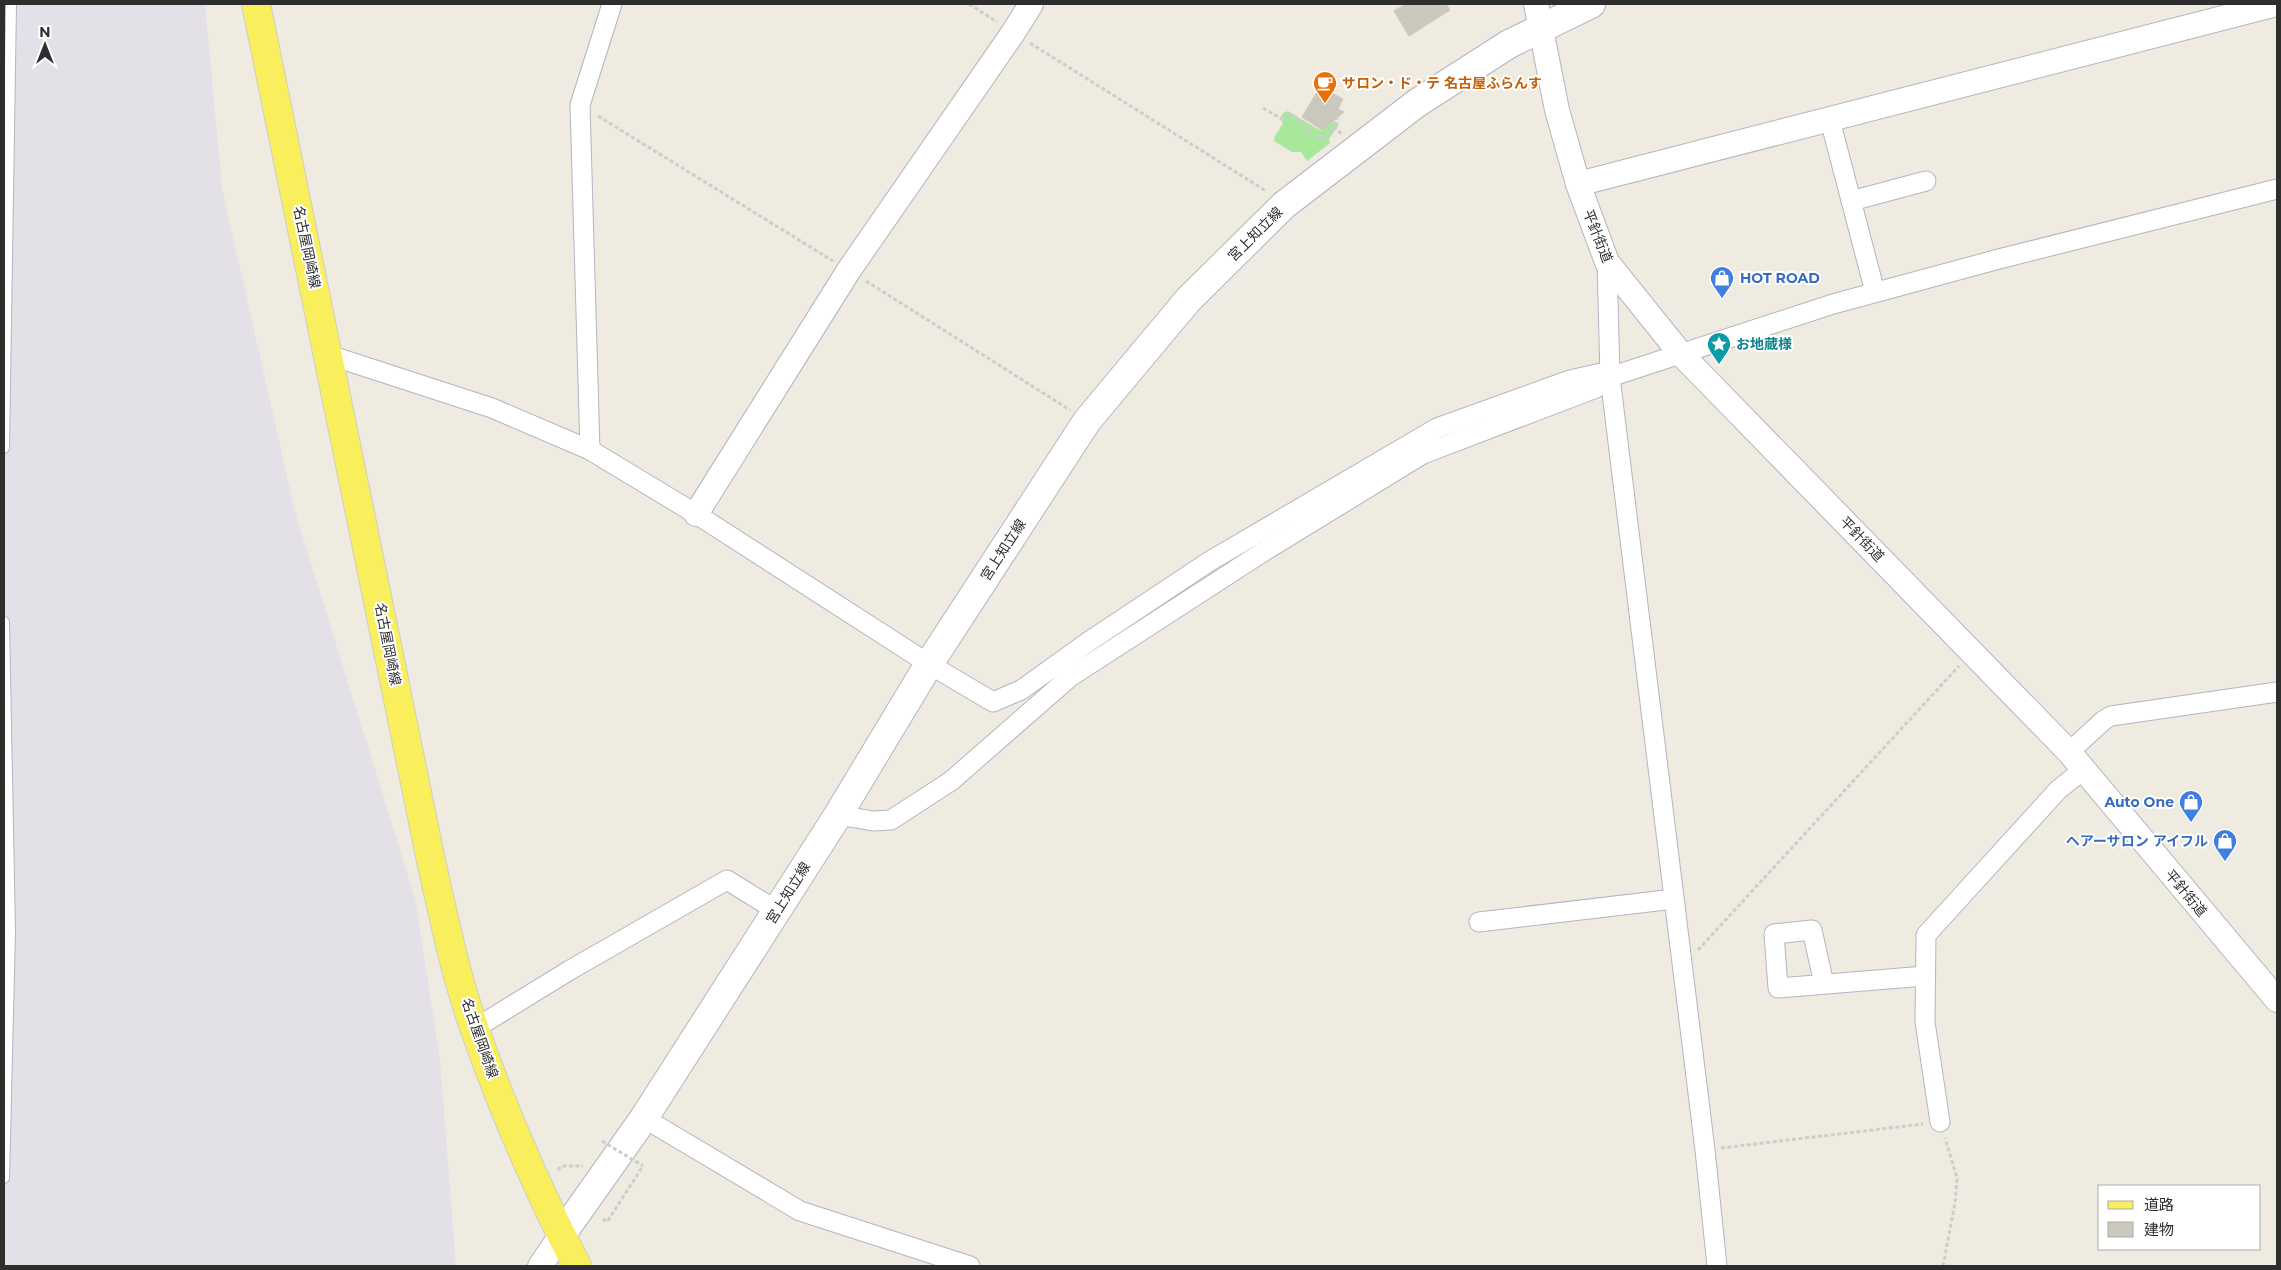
<svg xmlns="http://www.w3.org/2000/svg" width="2281" height="1270" viewBox="0 0 2281 1270" font-family="Montserrat,'Noto Sans JP',sans-serif">
<style>
.industrial{fill:#e4e0e8}
.green{fill:#a7e89a}
.building{fill:#cbc9be;stroke:#ccc8b9}
.lines{fill:none;stroke-linecap:round;stroke-linejoin:round}
.service-casing{stroke:#b4b4c2;stroke-width:12}
.minor-casing{stroke:#b4b4c2;stroke-width:21}
.tertiary-casing{stroke:#b4b4c2;stroke-width:26}
.secondary-casing{stroke:#b4b4c2;stroke-width:30}
.primary-casing{stroke:#cdcdcd;stroke-width:30}
.path{stroke:#cdcdcd;stroke-width:3;stroke-dasharray:4 2.5;stroke-linecap:butt}
.service{stroke:#fff;stroke-width:10}
.minor{stroke:#fff;stroke-width:19}
.tertiary{stroke:#fff;stroke-width:24}
.secondary{stroke:#fff;stroke-width:28}
.primary{stroke:#f9ef5c;stroke-width:28}
.path-bridge{stroke:#cdcdcd;stroke-width:3;stroke-dasharray:4 2.5;stroke-linecap:butt}
.labels{text-anchor:middle;stroke-width:4;stroke-linejoin:round;paint-order:stroke}
.food-label{font-size:14px;font-weight:bold;fill:#c56008;stroke:#fff;text-anchor:start}
.street-label{font-size:14px;fill:#2e2e2e;stroke:#fff}
.shop-label{font-size:14px;font-weight:bold;fill:#366cbe;stroke:#fff;text-anchor:end}
.culture-label{font-size:14px;font-weight:bold;fill:#0d838f;stroke:#fff;text-anchor:start}
</style>
<rect width="100%" height="100%" fill="#efebe0"/>
<!-- industrial -->
<polygon class="industrial" points="4,4 205,4 222,188 295,512 415,898 440,1060 456,1266 4,1266"/>
<!-- green -->
<polygon class="green" points="1288,111 1321,131 1334,121 1339,124 1329,139 1330,143 1307,161 1301,152 1292,152 1274,141 1275,136 1283,123 1280,119 1283,113"/>
<!-- building -->
<g class="building">
<polygon points="1406,4 1446,4 1450,10 1409,36 1394,11"/>
<polygon points="1320,87 1343,99 1338,109 1344,112 1322,130 1302,117"/>
</g>
<g class="lines">
<!-- service casing -->
<g class="service-casing">
<g id="service">
<polyline points="4,448 11,4"/>
<polyline points="4,622 10,931 4,1178"/>
</g>
</g>
<!-- minor casing -->
<g class="minor-casing">
<g id="minor">
<polyline points="1830,120 1875,292"/>
<polyline points="1851,201 1926,181"/>
<polyline points="1607,262 1610,377 1705,1150 1717,1266"/>
<polyline points="329,355 492,408 590,450 696,514 929,664 993,702 1021,690 1088,642 1210,561 1437,428 1570,380 1601,373 1610,377 1833,304 1995,260 2277,189"/>
<polyline points="590,450 580,105 612,4"/>
<polyline points="2069,752 2104,720 2111,716 2277,692"/>
<polyline points="838,815 873,821 891,820 951,781 1070,677 1263,552 1423,454 1596,388 1610,377"/>
<polyline points="1479,922 1674,899"/>
<polyline points="1824,984 1812,930 1774,934 1778,988 1925,976"/>
<polyline points="474,1029 570,970 727,880 777,911"/>
<polyline points="644,1118 800,1211 970,1266"/>
<polyline points="1940,1122 1925,1022 1926,935 2058,790 2084,769"/>
</g>
</g>
<!-- tertiary casing -->
<g class="tertiary-casing">
<g id="tertiary">
<polyline points="1536,4 1557,110 1578,184 1607,262 1680,353 2069,752 2277,1000"/>
<polyline points="1578,184 2277,4"/>
<polyline points="696,514 849,270 1013,33 1031,4"/>
<polyline points="540,1266 562,1234"/>
</g>
</g>
<!-- secondary casing -->
<g class="secondary-casing">
<polyline id="secondary" points="562,1234 644,1118 838,815 929,664 1087,421 1188,300 1284,205 1417,103 1509,44 1591,4"/>
</g>
<!-- primary casing -->
<g class="primary-casing">
<path id="primary" d="M256,4L431,861C444,917 455,975 475,1030C503,1110 538,1190 577,1266"/>
</g>
<!-- path -->
<g class="path">
<polyline points="969,4 997,22"/>
<polyline points="1030,43 1266,191"/>
<path d="M1263,108L1282,119L1289,113C1293,117 1299,119 1302,123C1309,131 1315,143 1328,135L1338,116"/>
<polyline points="598,116 833,261"/>
<polyline points="1334,126 1342,135"/>
<polyline points="866,281 1070,410"/>
<polyline points="1698,950 1959,666"/>
<polyline points="1721,1148 1923,1124"/>
<polyline points="558,1170 561,1166 583,1166"/>
<polyline points="603,1219 607,1222 643,1166"/>
<polyline points="1943,1266 1955,1203 1957,1178 1945,1138"/>
</g>
<!-- service -->
<use href="#service" class="service"/>
<!-- minor -->
<use href="#minor" class="minor"/>
<!-- tertiary -->
<use href="#tertiary" class="tertiary"/>
<!-- secondary -->
<use href="#secondary" class="secondary"/>
<!-- primary -->
<use href="#primary" class="primary"/>
<!-- path-bridge -->
<polyline class="path-bridge" points="602,1141 643,1166"/>
</g>
<!-- icons -->
<defs>
<g id="cafe-pin" transform="scale(1.25)"><path d="M0 17L-7.5 6A9.5 9.5 0 1 1 7.5 6Z" fill="#e8710a" stroke="#fff"/><path d="M-5.5-4.5H6V0H3Q3 3.5 0 3.5H-2.5Q-5.5 3.5-5.5 0ZM3-3.2v2h1.7v-2ZM-6 4.5H4V6H-6Z" fill="#fff"/></g>
<g id="shop-pin" transform="scale(1.25)"><path d="M0 17L-7.5 6A9.5 9.5 0 1 1 7.5 6Z" fill="#3f7fe0" stroke="#fff"/><path d="M-5-2.5h2.3a2.7 3.5 0 0 1 5.4 0H5L5.5 6h-11ZM-1.5-2.5h3a1.5 2.3 0 0 0-3 0Z" fill="#fff"/></g>
<g id="sight-pin" transform="scale(1.25)"><path d="M0 17L-7.5 6A9.5 9.5 0 1 1 7.5 6Z" fill="#0f9aa8" stroke="#fff"/><path d="M0-6L1.8-2.2L6-1.7L2.9 1.2L3.7 5.4L0 3.3L-3.7 5.4L-2.9 1.2L-6-1.7L-1.8-2.2Z" fill="#fff"/></g>
</defs>
<g fill-rule="evenodd">
<use href="#cafe-pin" x="1325" y="83"/>
<use href="#shop-pin" x="1722" y="278"/>
<use href="#sight-pin" x="1719" y="344"/>
<use href="#shop-pin" x="2191" y="802"/>
<use href="#shop-pin" x="2225" y="841"/>
</g>
<g class="labels">
<!-- food labels -->
<g class="food-label">
<text x="1342" y="88">サロン・ド・テ 名古屋ふらんす</text>
</g>
<!-- street labels -->
<g class="street-label">
<text transform="translate(1255 234) rotate(-45)" y="5">宮上知立線</text>
<text transform="translate(1598 236) rotate(68)" y="5">平針街道</text>
<text transform="translate(307 247) rotate(78)" y="5">名古屋岡崎線</text>
<text transform="translate(1862 539) rotate(46)" y="5">平針街道</text>
<text transform="translate(1003 550) rotate(-57)" y="5">宮上知立線</text>
<text transform="translate(388 644) rotate(79)" y="5">名古屋岡崎線</text>
<text transform="translate(788 893) rotate(-58)" y="5">宮上知立線</text>
<text transform="translate(2186 893) rotate(50)" y="5">平針街道</text>
<text transform="translate(480 1038) rotate(71)" y="5">名古屋岡崎線</text>
</g>
<!-- shop labels -->
<g class="shop-label">
<text x="1740" y="283" text-anchor="start">HOT ROAD</text>
<text x="2174" y="807">Auto One</text>
<text x="2208" y="846">ヘアーサロン アイフル</text>
</g>
<!-- culture labels -->
<g class="culture-label">
<text x="1736" y="349">お地蔵様</text>
</g>
</g>
<!-- border -->
<rect width="2281" height="1270" fill="none" stroke="#2e2e2e" stroke-width="10"/>
<!-- legend -->
<rect x="2098" y="1185" width="162" height="65" fill="#ffffff" stroke="#ababab"/>
<rect x="2108" y="1201" width="25" height="8" fill="#f9ef5c" stroke="#ababab"/>
<text x="2144" y="1210" font-size="15" fill="#2e2e2e">道路</text>
<rect x="2108" y="1222" width="25" height="15" fill="#cbc9be" stroke="#ababab"/>
<text x="2144" y="1235" font-size="15" fill="#2e2e2e">建物</text>
<!-- north arrow -->
<g transform="translate(45 45)" stroke="#ffffff" stroke-width="4" paint-order="stroke">
<path d="M0-4L9 19L0 12L-9 19Z" fill="#2e2e2e"/>
<text y="-8" font-size="14" font-weight="bold" text-anchor="middle" fill="#2e2e2e">N</text>
</g>
</svg>
